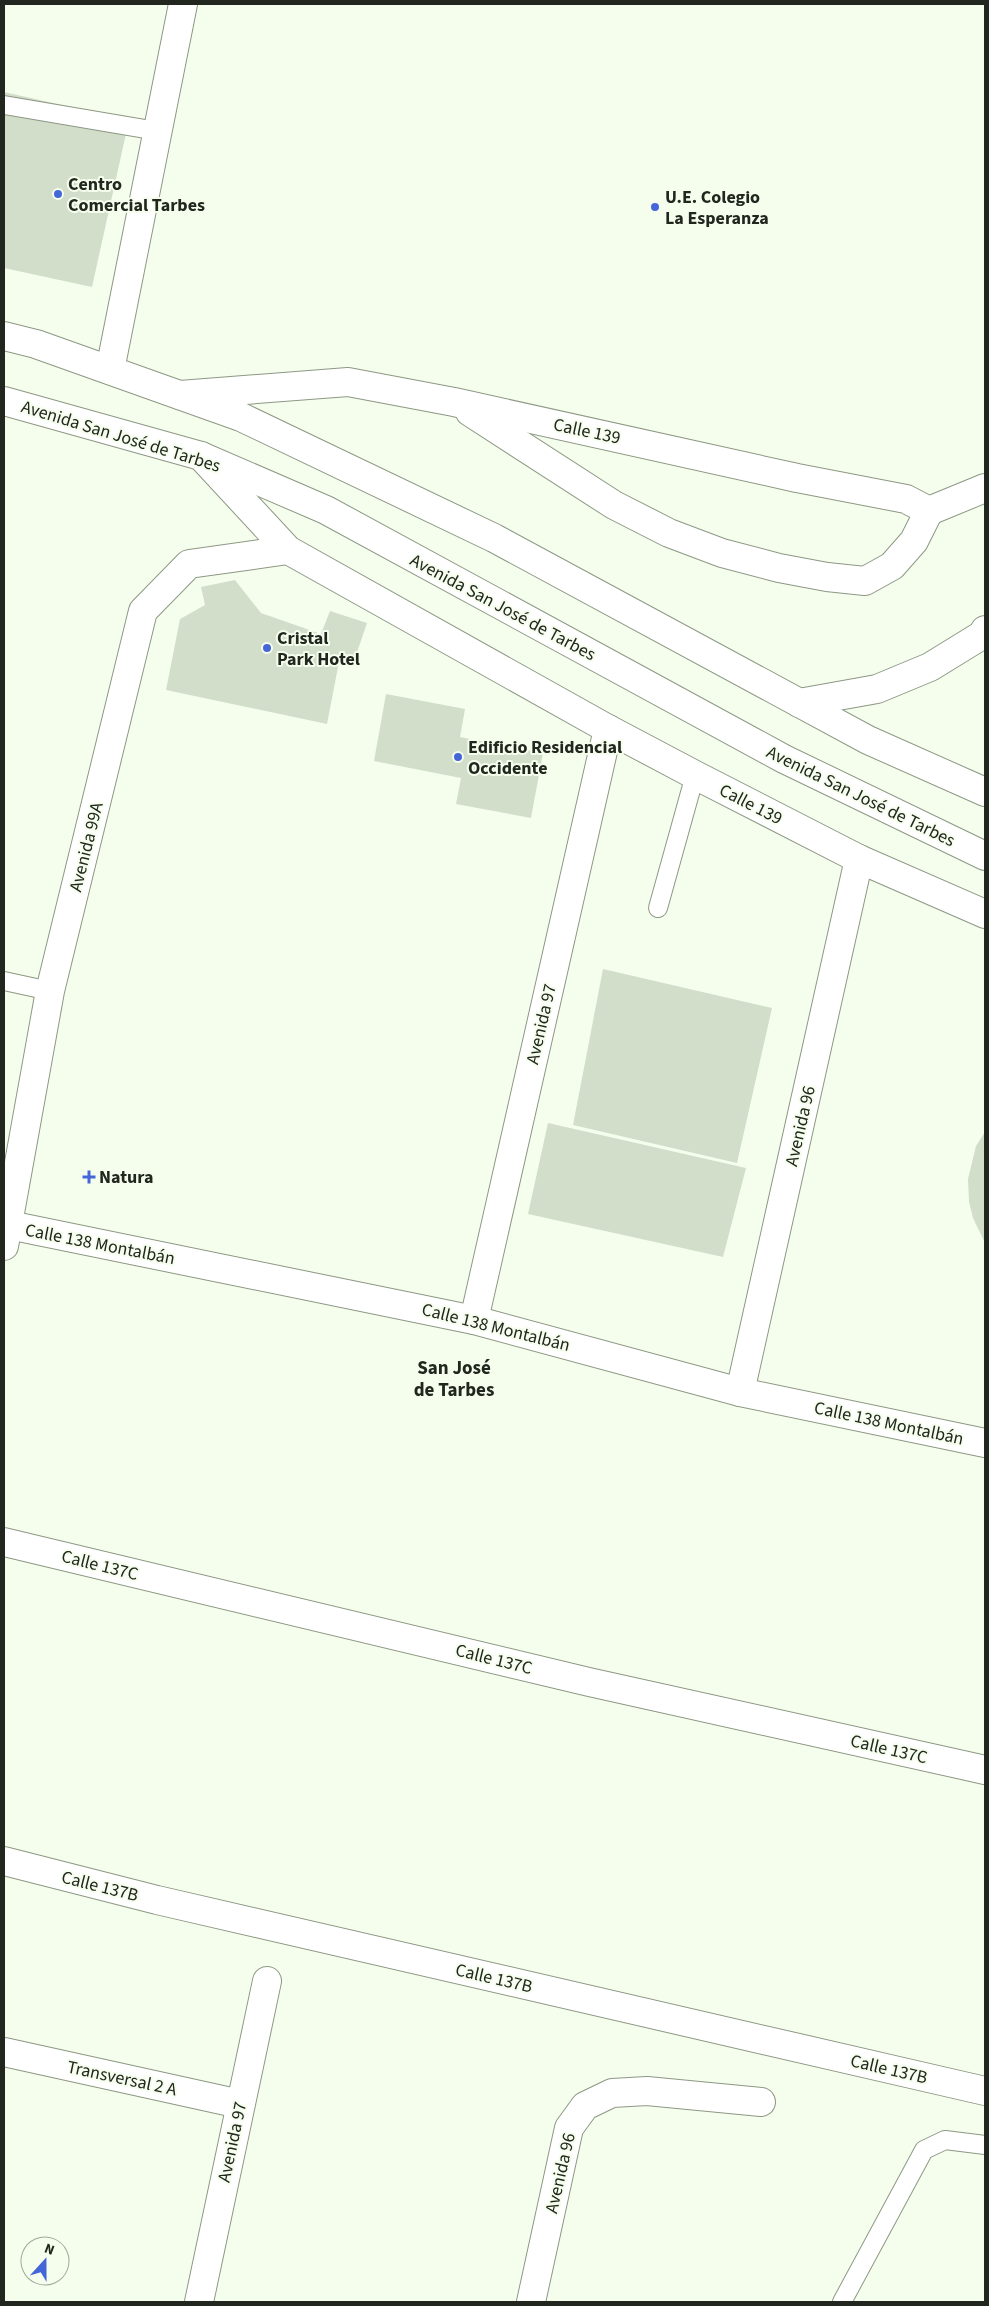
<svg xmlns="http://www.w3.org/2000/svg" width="989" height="2306" viewBox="0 0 989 2306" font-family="'Source Sans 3',sans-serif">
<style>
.building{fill:#d2dec9}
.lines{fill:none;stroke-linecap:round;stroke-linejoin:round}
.lane-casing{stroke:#8d9884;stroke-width:20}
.street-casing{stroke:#8d9884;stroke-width:30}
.secondary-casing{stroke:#8d9884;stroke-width:30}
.lane{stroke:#fff;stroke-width:18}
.street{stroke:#fff;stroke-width:28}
.secondary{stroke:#fff;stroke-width:28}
.poi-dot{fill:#4566d9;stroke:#f5feed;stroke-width:2}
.labels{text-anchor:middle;stroke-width:4;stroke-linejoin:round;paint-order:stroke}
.poi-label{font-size:18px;font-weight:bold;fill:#21261e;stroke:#f5feed;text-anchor:start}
.street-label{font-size:18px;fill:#21261e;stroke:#f5feed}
.neighbourhood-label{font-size:19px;font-weight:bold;fill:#21261e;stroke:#f5feed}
</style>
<rect width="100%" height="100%" fill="#f5feed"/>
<!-- building -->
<g class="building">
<polygon points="4,92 129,120 92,287 4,268"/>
<polygon points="235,580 261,613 321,634 330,611 367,623 354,661 339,662 327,724 166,690 180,619 205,605 201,587"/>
<polygon points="386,694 465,709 460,737 543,753 531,818 456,804 461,778 374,761"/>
<polygon points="603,969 772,1008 737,1163 573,1125"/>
<polygon points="548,1123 746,1168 723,1257 528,1214"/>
<polygon points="985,1132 985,1243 973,1218 969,1202 968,1179 976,1146"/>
</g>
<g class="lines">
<!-- lane casing -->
<g class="lane-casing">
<g id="lane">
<polyline points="4,105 157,131"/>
<polyline points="658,908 695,775"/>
<polyline points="4,981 50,991"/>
<polyline points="842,2302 924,2150 945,2140 985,2145"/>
</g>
</g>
<!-- street casing -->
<g class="street-casing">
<g id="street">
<polyline points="110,370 183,4"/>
<polyline points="180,395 348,382 454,402 797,478 906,499 929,511 985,488"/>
<polyline points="470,412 614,505 669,533 722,553 779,568 827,577 865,581 892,566 914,541 929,511"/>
<polyline points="201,456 288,550 608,729 695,775 859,859 985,914"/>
<polyline points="799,703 877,689 930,667 982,635 985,630"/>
<polyline points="4,1224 474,1320 740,1392 985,1443"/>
<polyline points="4,1246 50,991 143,611 189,564 288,550"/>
<polyline points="474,1320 608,729"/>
<polyline points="740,1392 859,859"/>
<polyline points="4,1542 589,1682 985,1770"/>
<polyline points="4,1861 157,1900 985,2091"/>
<polyline points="4,2052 240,2104"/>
<polyline points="199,2302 267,1981"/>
<polyline points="531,2302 569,2128 585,2106 612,2093 647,2091 761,2102"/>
</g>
</g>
<!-- secondary casing -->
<g class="secondary-casing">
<g id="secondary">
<polyline points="4,336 36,344 241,417 494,538 868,740 985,792"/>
<polyline points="4,401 201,456 326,510 784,759 985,856"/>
</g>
</g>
<!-- lane -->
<use href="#lane" class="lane"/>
<!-- street -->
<use href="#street" class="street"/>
<!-- secondary -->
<use href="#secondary" class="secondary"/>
</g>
<!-- markers -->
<g class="poi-dot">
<circle cx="58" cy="194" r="5"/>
<circle cx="655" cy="207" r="5"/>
<circle cx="267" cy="648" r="5"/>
<circle cx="458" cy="757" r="5"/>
<path d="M86.5 1169.5h5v5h5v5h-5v5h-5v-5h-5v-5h5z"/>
</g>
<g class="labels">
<!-- poi labels -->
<g class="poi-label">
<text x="68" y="190">Centro<tspan x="68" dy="21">Comercial Tarbes</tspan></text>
<text x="665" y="203">U.E. Colegio<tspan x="665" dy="21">La Esperanza</tspan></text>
<text x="277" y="644">Cristal<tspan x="277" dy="21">Park Hotel</tspan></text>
<text x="468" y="753">Edificio Residencial<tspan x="468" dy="21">Occidente</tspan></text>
<text x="99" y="1183">Natura</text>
</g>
<!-- street labels -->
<g class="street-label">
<text transform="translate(587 431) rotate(12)" y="6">Calle 139</text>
<text transform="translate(121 436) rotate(17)" y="6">Avenida San José de Tarbes</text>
<text transform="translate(503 607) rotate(28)" y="6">Avenida San José de Tarbes</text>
<text transform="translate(861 796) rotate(26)" y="6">Avenida San José de Tarbes</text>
<text transform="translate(751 804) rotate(27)" y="6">Calle 139</text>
<text transform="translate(86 847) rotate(-76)" y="6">Avenida 99A</text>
<text transform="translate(541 1024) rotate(-77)" y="6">Avenida 97</text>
<text transform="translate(800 1126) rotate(-77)" y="6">Avenida 96</text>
<text transform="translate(100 1244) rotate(11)" y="6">Calle 138 Montalbán</text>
<text transform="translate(496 1327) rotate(14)" y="6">Calle 138 Montalbán</text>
<text transform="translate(889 1423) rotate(12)" y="6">Calle 138 Montalbán</text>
<text transform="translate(100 1565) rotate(14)" y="6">Calle 137C</text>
<text transform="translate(494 1659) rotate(14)" y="6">Calle 137C</text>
<text transform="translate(889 1749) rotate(13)" y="6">Calle 137C</text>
<text transform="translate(100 1886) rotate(14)" y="6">Calle 137B</text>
<text transform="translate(494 1978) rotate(13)" y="6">Calle 137B</text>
<text transform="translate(889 2069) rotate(13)" y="6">Calle 137B</text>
<text transform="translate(122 2078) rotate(12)" y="6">Transversal 2 A</text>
<text transform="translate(232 2142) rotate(-78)" y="6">Avenida 97</text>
<text transform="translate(560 2173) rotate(-77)" y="6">Avenida 96</text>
</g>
<!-- neighbourhood labels -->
<g class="neighbourhood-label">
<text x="454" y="1374">San José<tspan x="454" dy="22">de Tarbes</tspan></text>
</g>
</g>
<!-- border -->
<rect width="989" height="2306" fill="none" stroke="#21261e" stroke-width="10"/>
<!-- north arrow -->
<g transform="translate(45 2261) rotate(21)"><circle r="24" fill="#f5feed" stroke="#a0a89a"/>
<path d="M0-4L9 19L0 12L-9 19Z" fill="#4566d9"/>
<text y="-8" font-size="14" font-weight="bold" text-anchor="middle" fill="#21261e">N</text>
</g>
</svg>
